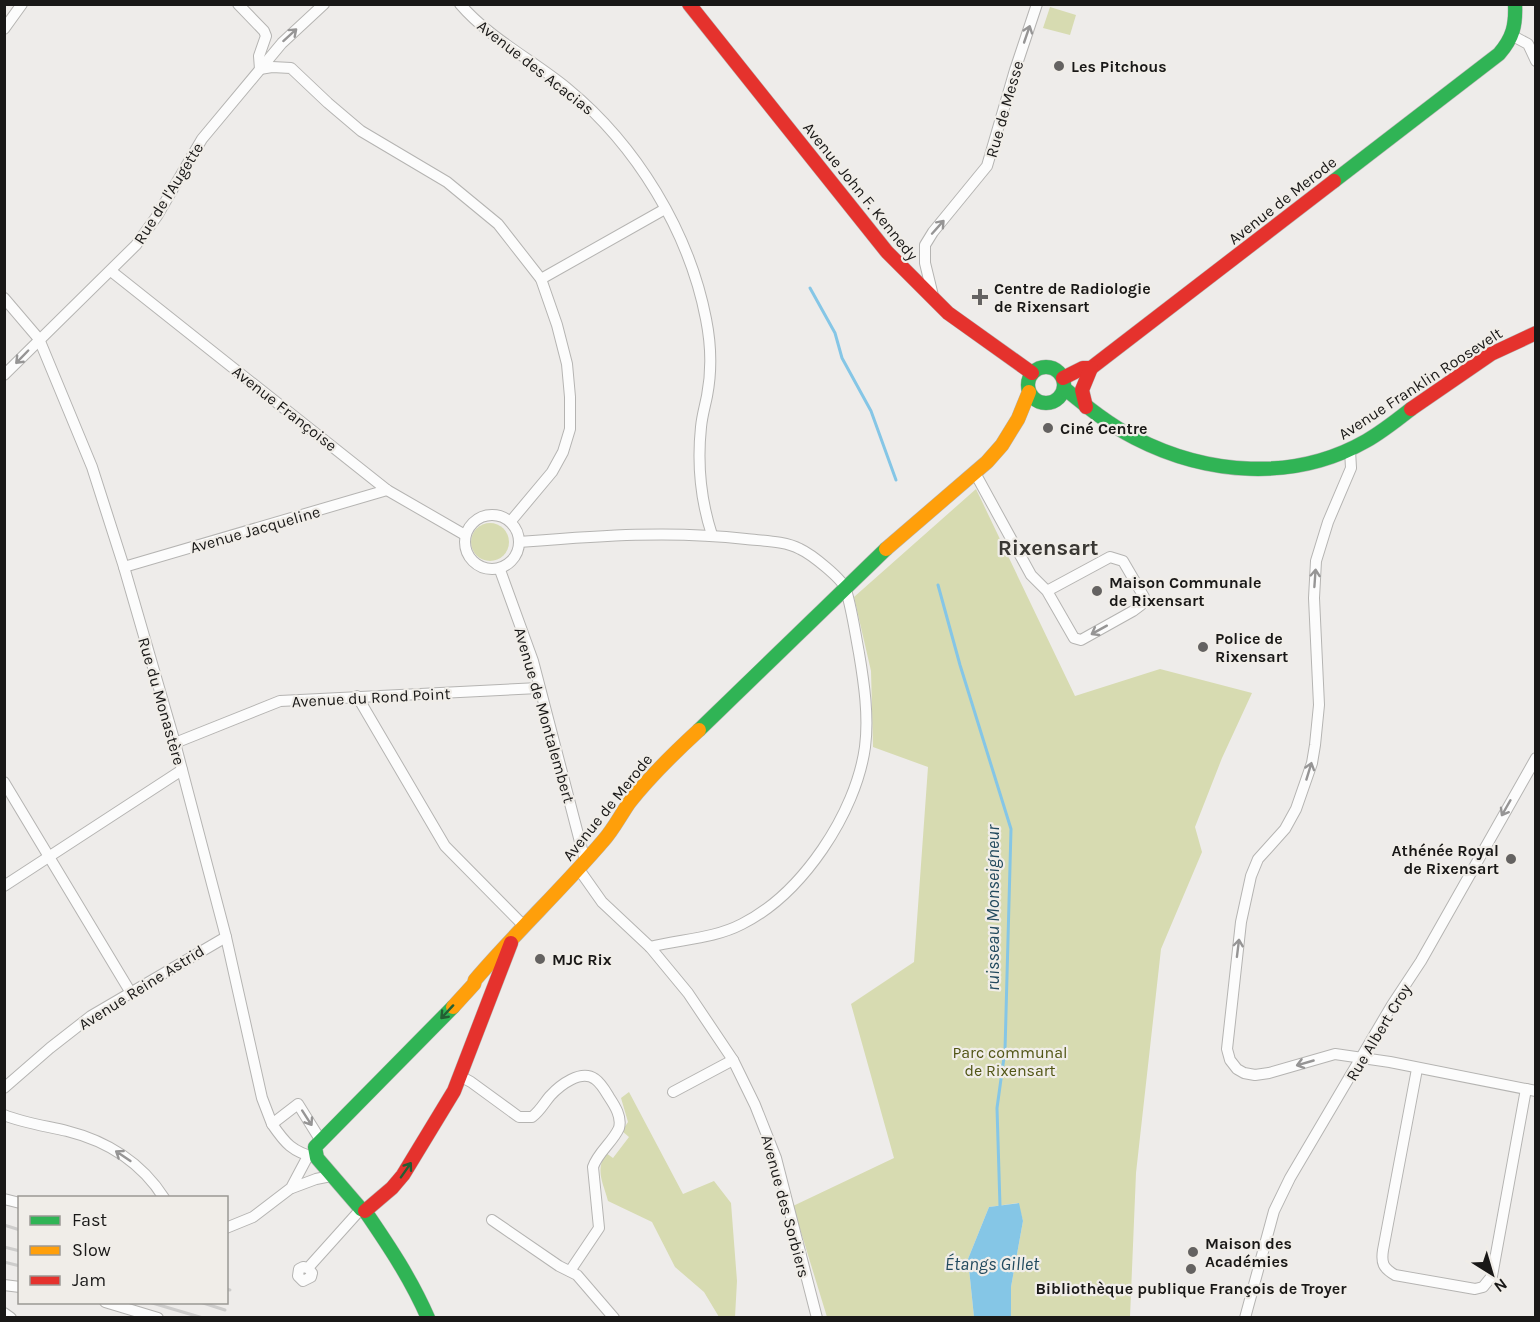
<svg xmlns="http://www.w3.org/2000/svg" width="1540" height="1322" viewBox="0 0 1540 1322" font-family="Karla,sans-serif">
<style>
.green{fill:#d7dbb1}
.water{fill:#85c6e6}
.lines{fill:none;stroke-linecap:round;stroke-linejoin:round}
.stream{stroke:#85c6e6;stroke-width:3}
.street-casing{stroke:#b5b4b2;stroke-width:12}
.fast-casing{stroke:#b5b4b2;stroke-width:15}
.slow-casing{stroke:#b5b4b2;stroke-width:15}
.jam-casing{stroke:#b5b4b2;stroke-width:15}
.street{stroke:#fcfcfc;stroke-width:10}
.fast{stroke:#30b455;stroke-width:14}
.slow{stroke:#ff9f0a;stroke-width:14}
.jam{stroke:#e5322d;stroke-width:14}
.rail{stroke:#cecdcc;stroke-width:3}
.oneway{stroke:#969595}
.oneway2{stroke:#235e33}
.poi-dot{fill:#646261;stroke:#f0ede8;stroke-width:2}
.labels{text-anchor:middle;stroke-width:4.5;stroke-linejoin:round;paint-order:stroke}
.poi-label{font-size:16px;font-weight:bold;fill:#191817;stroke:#f0ede8;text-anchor:start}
.street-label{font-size:16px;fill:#191817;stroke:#f0ede8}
.park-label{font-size:16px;fill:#515515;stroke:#f0ede8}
.water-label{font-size:18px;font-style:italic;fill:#224a5e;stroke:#f0ede8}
.district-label{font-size:22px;font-weight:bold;fill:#393733;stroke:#f0ede8}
</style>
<rect width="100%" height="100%" fill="#eeecea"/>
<!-- green -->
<g class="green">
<polygon points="1050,7 1076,15 1070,35 1043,28"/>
<polygon points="976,489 1075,696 1160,669 1252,693 1222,758 1195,827 1202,852 1161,949 1136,1173 1130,1317 1137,1317 1011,1317 1011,1287 1023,1221 1018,1203 989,1207 968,1259 974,1317 827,1317 793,1206 894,1158 851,1004 914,962 928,767 873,747 871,671 854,597"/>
<circle cx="490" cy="542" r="19"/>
<path d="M629,1092L683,1194L714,1181L731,1203L737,1281L735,1317H719L704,1292L675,1267L652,1222L608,1201C603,1182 595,1171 606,1153L613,1158L629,1137L622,1131L628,1122L621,1098Z"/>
</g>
<!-- water -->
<polygon class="water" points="1019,1203 1023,1221 1011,1287 1011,1317 974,1317 968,1259 989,1207"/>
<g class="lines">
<!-- stream -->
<g class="stream">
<polyline points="810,288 835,333 842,358 871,411 896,480"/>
<polyline points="938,585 960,665 1011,829 1005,1050 997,1108 1000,1206"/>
</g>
<!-- street casing -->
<g class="street-casing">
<g id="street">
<polyline points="238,4 264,31 266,36 259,56 260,69"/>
<path d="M460,4C490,39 533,60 568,89C636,145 689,231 706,319C711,344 712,370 707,396C705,406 702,416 701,427C697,465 700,498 712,535"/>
<polyline points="4,29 22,4"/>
<polyline points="1513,36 1528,44 1536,61"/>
<polyline points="260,69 272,67 291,68 328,103 361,131 447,182 498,224 541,279 557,325 567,364 570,397 570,429 563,452 552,472 511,521"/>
<polyline points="111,271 387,490 465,535"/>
<polyline points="541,279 665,209"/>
<polyline points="4,298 39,339 92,467 124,567 175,743 226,937 262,1098 272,1124"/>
<polyline points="934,300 925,263 925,245 933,232 987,166 1015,70 1037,4"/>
<polyline points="4,375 136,245 157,216 202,139 282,43 324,4"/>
<polyline points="1350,450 1351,468 1328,522 1316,561 1314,598 1319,705 1315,745 1312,763 1296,809 1285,829 1258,859 1251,876 1241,922 1227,1049 1230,1060 1237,1069 1244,1073 1255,1075 1269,1073 1335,1054 1390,1062 1536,1091"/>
<polyline points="975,473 1031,575 1047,591 1074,638 1081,640 1133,611 1141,605 1144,597 1123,561 1110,557 1047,591"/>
<circle cx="492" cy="542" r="27"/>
<path d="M520,542C597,536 669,530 746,539C763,541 785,541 800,549C811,554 843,579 846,590C852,610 855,632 859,653C864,683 869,716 865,747C856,813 802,894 742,924C713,939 681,939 650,947"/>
<polyline points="124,567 387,490"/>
<polyline points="500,570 533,661 585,861"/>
<polyline points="357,696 445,846 524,926"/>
<polyline points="175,743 280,701 539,688"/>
<polyline points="4,782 131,993"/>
<polyline points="578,868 602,902 650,947 688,993 733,1060 755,1105 776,1158 817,1318"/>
<polyline points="4,886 182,770"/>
<path d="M1417,1069L1383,1250C1381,1263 1383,1268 1395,1275L1475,1289L1483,1287L1492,1276L1526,1089"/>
<path d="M460,1076L471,1082L519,1117H532C540,1111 544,1103 550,1096C560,1085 581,1069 595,1079C601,1083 606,1092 609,1097C615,1106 622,1117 619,1128C613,1142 598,1152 593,1167L599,1228L570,1271"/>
<polyline points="4,1088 50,1048 91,1016 226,937"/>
<polyline points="673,1092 733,1060"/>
<path d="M4,1115C24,1123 46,1126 67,1131C107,1141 142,1163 164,1198"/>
<path d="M317,1158C292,1152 285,1143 272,1124L298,1104L321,1141"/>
<polyline points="292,1188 316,1179 331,1176"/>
<polyline points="4,1199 20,1203"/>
<polyline points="492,1220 559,1266 577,1275 614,1318"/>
<polyline points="226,1228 253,1217 291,1188 308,1156"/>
<polyline points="308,1268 312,1273 311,1277 303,1281 298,1276 299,1269 303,1267 308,1268 361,1209"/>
<polyline points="4,1285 20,1287"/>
<polyline points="105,1302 158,1318"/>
<polyline points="4,1313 11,1318"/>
<polyline points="1245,1318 1274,1211 1290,1178 1392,1005 1421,961 1536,758"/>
</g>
</g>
<!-- fast casing -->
<g class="fast-casing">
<g id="fast">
<path d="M1334,181L1499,54C1513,38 1516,25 1515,4"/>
<circle cx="1046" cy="385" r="18"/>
<path d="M1064,388C1086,406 1109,425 1135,438C1207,475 1294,482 1366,441C1382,432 1397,420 1411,409"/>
<polyline points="699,730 886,549"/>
<path d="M428,1318C411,1279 389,1246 365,1211L361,1209L317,1158L315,1147L453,1007"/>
</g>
</g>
<!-- slow casing -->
<g class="slow-casing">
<g id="slow">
<polyline points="886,549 987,462 1002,445 1018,419 1029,392"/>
<path d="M453,1007L474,984L475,980C516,932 562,889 603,841C613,830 620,816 629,803C650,776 674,753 699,730"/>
</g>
</g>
<!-- jam casing -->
<g class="jam-casing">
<g id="jam">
<polyline points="689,4 887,252 948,313 1032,373"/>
<polyline points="1063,378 1083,368 1091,368 1334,181"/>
<polyline points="1086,407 1082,390 1091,368"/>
<polyline points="1411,409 1491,354 1536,333"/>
<polyline points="365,1211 392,1188 403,1175 454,1091 511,943"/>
</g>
</g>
<!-- street -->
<use href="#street" class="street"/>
<!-- fast -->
<use href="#fast" class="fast"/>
<!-- slow -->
<use href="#slow" class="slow"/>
<!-- jam -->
<use href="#jam" class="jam"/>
<!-- rail -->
<g class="rail">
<polyline points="4,1225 20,1230"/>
<polyline points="4,1247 20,1251"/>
<polyline points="4,1262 20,1266"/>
<polyline points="226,1289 230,1290"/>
<polyline points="149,1302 203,1318"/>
<polyline points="200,1302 225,1310"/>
</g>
</g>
<!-- one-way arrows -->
<defs><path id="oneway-shaft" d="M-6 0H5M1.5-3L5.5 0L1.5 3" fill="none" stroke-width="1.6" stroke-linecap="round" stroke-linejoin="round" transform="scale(1.5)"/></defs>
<g class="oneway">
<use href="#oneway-shaft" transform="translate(1027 34) rotate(-71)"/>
<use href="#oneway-shaft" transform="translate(290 35) rotate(-42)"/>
<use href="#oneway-shaft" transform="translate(938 227) rotate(-48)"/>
<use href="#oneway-shaft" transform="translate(22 357) rotate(134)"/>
<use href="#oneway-shaft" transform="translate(1315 578) rotate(-86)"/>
<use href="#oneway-shaft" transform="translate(1099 630) rotate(151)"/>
<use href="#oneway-shaft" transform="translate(1309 771) rotate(-73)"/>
<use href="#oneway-shaft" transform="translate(1506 808) rotate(120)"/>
<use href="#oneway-shaft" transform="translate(1238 948) rotate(-83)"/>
<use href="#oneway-shaft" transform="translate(1305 1063) rotate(164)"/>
<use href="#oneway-shaft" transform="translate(307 1118) rotate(57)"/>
<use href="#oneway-shaft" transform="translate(123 1156) rotate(-146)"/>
</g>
<g class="oneway2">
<use href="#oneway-shaft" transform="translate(447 1012) rotate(133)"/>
<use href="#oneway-shaft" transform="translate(406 1170) rotate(-55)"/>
</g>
<!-- markers -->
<g class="poi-dot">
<circle cx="1059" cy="66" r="6"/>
<path d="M977 288h6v6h6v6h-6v6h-6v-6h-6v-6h6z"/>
<circle cx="1048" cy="428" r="6"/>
<circle cx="1097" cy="591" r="6"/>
<circle cx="1203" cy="647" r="6"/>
<circle cx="1511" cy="859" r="6"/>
<circle cx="540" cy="959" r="6"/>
<circle cx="1193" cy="1252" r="6"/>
<circle cx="1191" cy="1269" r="6"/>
</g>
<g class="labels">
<!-- poi labels -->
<g class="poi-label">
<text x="1071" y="72">Les Pitchous</text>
<text x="994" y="294">Centre de Radiologie<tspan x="994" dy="18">de Rixensart</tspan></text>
<text x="1060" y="434">Ciné Centre</text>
<text x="1109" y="588">Maison Communale<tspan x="1109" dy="18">de Rixensart</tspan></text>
<text x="1215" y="644">Police de<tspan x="1215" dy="18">Rixensart</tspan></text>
<text x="1499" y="856" text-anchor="end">Athénée Royal<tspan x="1499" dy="18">de Rixensart</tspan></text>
<text x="552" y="965">MJC Rix</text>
<text x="1205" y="1249">Maison des<tspan x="1205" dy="18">Académies</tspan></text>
<text x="1191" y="1294" text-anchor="middle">Bibliothèque publique François de Troyer</text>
</g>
<!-- street labels -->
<g class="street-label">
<text transform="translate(536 67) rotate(38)" y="6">Avenue des Acacias</text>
<text transform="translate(1004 109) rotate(-74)" y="6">Rue de Messe</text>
<text transform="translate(861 191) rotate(51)" y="6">Avenue John F. Kennedy</text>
<text transform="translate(168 193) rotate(-58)" y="6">Rue de l'Augette</text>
<text transform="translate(1282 200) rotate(-38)" y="6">Avenue de Merode</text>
<text transform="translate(1420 383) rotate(-33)" y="6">Avenue Franklin Roosevelt</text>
<text transform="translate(285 408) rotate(38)" y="6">Avenue Françoise</text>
<text transform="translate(255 529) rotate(-16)" y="6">Avenue Jacqueline</text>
<text transform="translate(371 697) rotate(-3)" y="6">Avenue du Rond Point</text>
<text transform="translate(162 701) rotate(74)" y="6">Rue du Monastère</text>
<text transform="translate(545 715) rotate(74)" y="6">Avenue de Montalembert</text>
<text transform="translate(607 807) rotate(-51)" y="6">Avenue de Merode</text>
<text transform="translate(141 987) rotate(-32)" y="6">Avenue Reine Astrid</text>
<text transform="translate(1378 1032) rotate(-59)" y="6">Rue Albert Croy</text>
<text transform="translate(786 1206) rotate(75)" y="6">Avenue des Sorbiers</text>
</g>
<!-- park labels -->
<g class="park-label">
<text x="1010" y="1058">Parc communal<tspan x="1010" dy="18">de Rixensart</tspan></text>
</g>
<!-- water labels -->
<g class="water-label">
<text transform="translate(993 908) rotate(-90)" y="6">ruisseau Monseigneur</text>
<text x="992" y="1270">Étangs Gillet</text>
</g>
<!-- district labels -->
<g class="district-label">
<text x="1048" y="555">Rixensart</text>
</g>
</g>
<!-- border -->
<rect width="1540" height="1322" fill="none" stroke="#191817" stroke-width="12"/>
<!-- legend -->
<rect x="18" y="1196" width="210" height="108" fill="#f0ede8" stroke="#9a9894" stroke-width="1.5"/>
<rect x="30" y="1216" width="30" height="9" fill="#30b455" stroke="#9a9894" stroke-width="1.5"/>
<text x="72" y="1226" font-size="18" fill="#191817">Fast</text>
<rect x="30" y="1246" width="30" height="9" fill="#ff9f0a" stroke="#9a9894" stroke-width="1.5"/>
<text x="72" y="1256" font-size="18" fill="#191817">Slow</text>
<rect x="30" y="1276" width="30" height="9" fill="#e5322d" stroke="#9a9894" stroke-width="1.5"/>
<text x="72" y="1286" font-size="18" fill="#191817">Jam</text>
<!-- north arrow -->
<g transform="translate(1492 1274) rotate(143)" stroke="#f0ede8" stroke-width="4.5" paint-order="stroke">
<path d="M0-4.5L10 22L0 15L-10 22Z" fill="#191817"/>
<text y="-9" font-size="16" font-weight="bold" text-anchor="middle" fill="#191817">N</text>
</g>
</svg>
